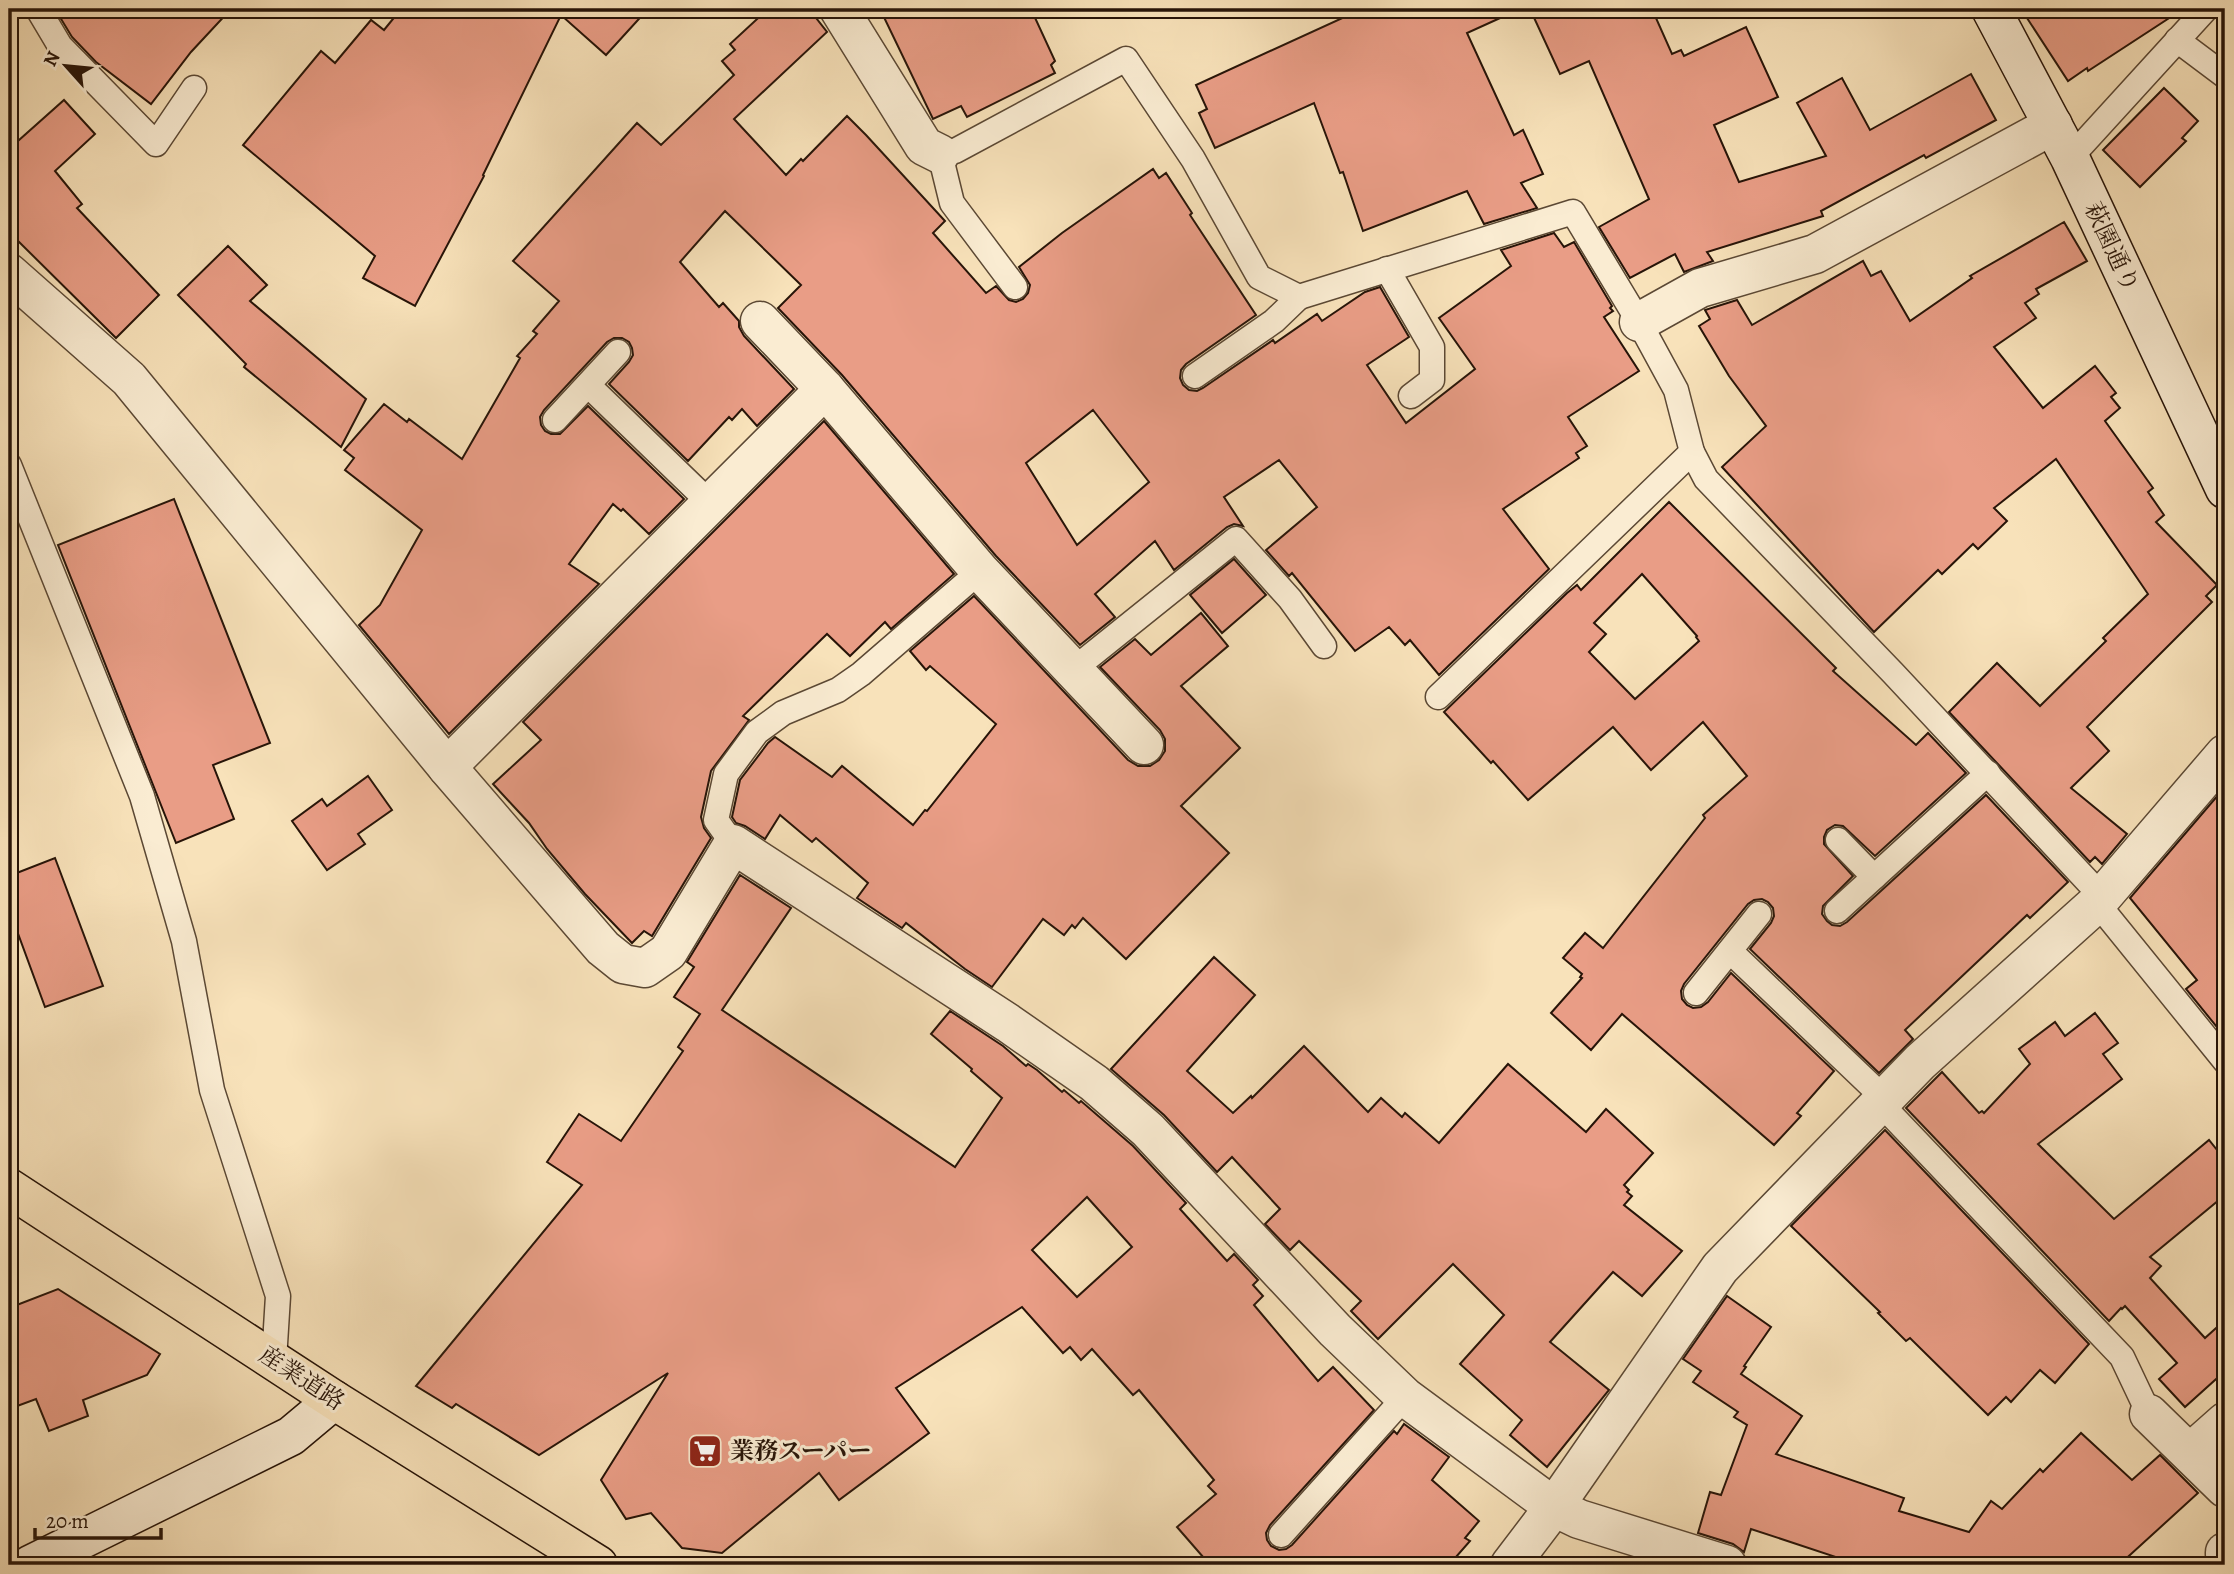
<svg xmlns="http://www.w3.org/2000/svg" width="2234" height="1574" viewBox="0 0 2234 1574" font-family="Alegreya,'Noto Serif JP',serif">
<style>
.building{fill:#e99d86;stroke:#271408;stroke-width:2;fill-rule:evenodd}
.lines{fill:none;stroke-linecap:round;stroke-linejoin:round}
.lane-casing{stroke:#5b4834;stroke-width:27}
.street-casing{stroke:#5b4834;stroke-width:41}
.secondary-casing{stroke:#271408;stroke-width:41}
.primary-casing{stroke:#271408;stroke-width:41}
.lane{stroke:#faecd2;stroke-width:24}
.street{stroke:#faecd2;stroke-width:38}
.secondary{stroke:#faecd2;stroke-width:38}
.primary{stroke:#f8e2ba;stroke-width:38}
.labels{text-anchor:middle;stroke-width:6;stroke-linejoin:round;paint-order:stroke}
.street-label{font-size:24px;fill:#271408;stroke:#faecd2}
.poi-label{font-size:24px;font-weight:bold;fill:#271408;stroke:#faecd2;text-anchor:start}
</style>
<rect width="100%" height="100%" fill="#f8e2ba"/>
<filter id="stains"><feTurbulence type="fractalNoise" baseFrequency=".00286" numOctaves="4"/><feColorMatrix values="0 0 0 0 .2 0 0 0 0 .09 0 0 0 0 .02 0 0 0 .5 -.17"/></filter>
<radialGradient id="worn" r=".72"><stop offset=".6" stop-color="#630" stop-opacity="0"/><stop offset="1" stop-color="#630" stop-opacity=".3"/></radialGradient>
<!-- building -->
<g class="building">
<polygon points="55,9 231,9 191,52 151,104 96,62 72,37"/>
<polygon points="401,9 648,9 606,55 561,15 483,175 484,176 415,306 363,278 375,256 243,145 321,51 335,63 371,20 384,30"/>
<path d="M768,9H809L827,32L734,119L786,175L801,159L803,161L847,116L866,135L945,221L933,233L986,293L996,286L1009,300L1016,302L1023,299L1028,293L1030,285L1019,267L1062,233L1153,169L1159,178L1166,173L1192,213L1190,215L1256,315L1186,364L1181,370L1180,378L1183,385L1189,390L1197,391L1203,388L1273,340L1275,343L1317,314L1322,321L1365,292L1380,287L1409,337L1367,365L1406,423L1475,369L1439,318L1511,266L1501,250L1554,233L1564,247L1574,242L1612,306L1610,308L1613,311L1604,317L1639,371L1568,417L1587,446L1576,453L1579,458L1503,509L1549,569L1439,675L1410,640L1405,645L1389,627L1355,651L1292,573L1289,576L1266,550L1317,507L1279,460L1224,497L1243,526L1234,524L1227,527L1174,570L1155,541L1095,594L1115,617L1080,645L996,556L842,375L778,308L801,285L725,211L680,262L719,307L723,303L739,321V327L744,336L794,389L757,426L742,409L732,420L729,417L688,461L609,384L629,362L633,355L632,348L629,342L622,338H614L607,342L544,410L540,417L541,425L545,431L551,434H560L588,406L684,499L649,534L623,509L621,511L613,504L569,564L599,584L449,734L359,625L380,605L422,530L345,470L354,458L344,450L384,404L407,422L409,419L462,459L520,358L517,356L537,334L533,331L559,301L513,261L637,123L661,145L734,75L722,61L735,50L730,44ZM1093,410L1149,482L1077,545L1026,463Z"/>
<polygon points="880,9 1031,9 1055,61 1051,65 1055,73 967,117 961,106 933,119"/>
<polygon points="1362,9 1520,9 1467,33 1514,135 1523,130 1543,174 1521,183 1537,208 1484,224 1467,191 1363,231 1343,172 1340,173 1314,103 1215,148 1199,113 1207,109 1196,85"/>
<polygon points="1530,9 1652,9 1672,54 1681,50 1684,56 1746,27 1778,97 1714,125 1739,182 1826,156 1797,103 1842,78 1870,130 1971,74 1996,120 1926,158 1924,155 1821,211 1823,216 1707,252 1713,261 1684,272 1675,254 1630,278 1599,227 1649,199 1589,61 1560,74"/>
<polygon points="2051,9 2183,9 2088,71 2087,68 2068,81 2027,18"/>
<polygon points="2164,88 2198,121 2182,138 2186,141 2140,187 2103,150"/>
<polygon points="64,100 95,134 55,171 82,204 77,208 159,295 116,338 9,232 9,149"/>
<polygon points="2064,222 2087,261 2036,289 2039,294 2025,303 2036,318 1994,347 2043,408 2095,366 2116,393 2111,397 2120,408 2105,421 2153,488 2148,492 2164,515 2156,522 2217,585 2206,596 2212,602 2087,727 2109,751 2071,788 2127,834 2102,864 2095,857 2090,862 1949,712 1997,663 2040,706 2106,641 2103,638 2148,594 2056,459 1994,508 2007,521 1978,549 1973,544 1942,574 1938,570 1874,632 1722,467 1766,426 1729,376 1699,326 1710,319 1705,310 1737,300 1752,325 1863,261 1871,276 1881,271 1910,321 1972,278 1970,276"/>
<polygon points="228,246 267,285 250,301 366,399 341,447 244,367 246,364 178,295"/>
<polygon points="824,421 954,574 891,629 885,622 850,656 827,634 743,716 749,720 711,771 701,817 704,828 711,838 652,936 644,931 632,943 585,894 547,849 529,823 493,784 541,740 523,722"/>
<polygon points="174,499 270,743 213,765 234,819 176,843 58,545"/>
<path d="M1669,502L1836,668L1833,671L1916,745L1928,733L1966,773L1875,856L1843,826L1835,825L1827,830L1824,837V844L1853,876L1823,906L1822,914L1827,921L1832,925L1840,926L1847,922L1986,795L2068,882L2030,918L2027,915L1905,1030L1913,1039L1879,1073L1750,949L1771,923L1774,916L1773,908L1768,902L1762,899L1754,900L1748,904L1684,984L1681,991L1682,999L1687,1005L1693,1008L1701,1007L1708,1002L1731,973L1834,1071L1797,1113L1801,1116L1774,1145L1622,1014L1591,1050L1551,1013L1582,978L1580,977L1582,974L1563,958L1585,933L1603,948L1705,818L1703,815L1747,776L1703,722L1651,770L1613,727L1528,800L1493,761L1491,763L1444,712L1567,593L1577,585L1581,590ZM1642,574L1697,636L1696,637L1699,641L1635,699L1589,652L1606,634L1594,623Z"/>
<polygon points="1234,559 1266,595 1222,633 1190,595"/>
<polygon points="974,596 1128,760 1138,766 1150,766 1159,760 1165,751 1165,739 1160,730 1100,667 1135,639 1151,655 1201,613 1228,646 1181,686 1240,748 1181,806 1229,853 1126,959 1083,918 1075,928 1072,925 1064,935 1043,919 992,987 965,969 906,923 902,928 857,898 868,883 816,838 812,842 780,815 765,839 745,826 736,823 732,817 740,780 768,743 775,737 832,777 842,766 913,825 925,810 927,811 996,724 930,666 926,670 910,651"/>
<polygon points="368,776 392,810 358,834 365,844 327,870 292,821 322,799 327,806"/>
<polygon points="2225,787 2225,1037 2186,989 2197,980 2130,898"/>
<polygon points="55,858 103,986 45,1007 9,909 9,876"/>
<path d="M740,875L791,908L722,1010L955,1167L1002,1098L971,1071L972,1069L931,1034L950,1011L1003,1046L1026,1066L1028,1064L1037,1070L1062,1092L1064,1090L1079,1103L1081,1101L1133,1146L1186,1203L1180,1209L1227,1261L1234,1254L1258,1280L1253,1285L1263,1296L1254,1305L1318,1381L1333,1367L1374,1410L1270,1525L1266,1533L1267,1540L1271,1546L1279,1550L1286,1549L1292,1545L1394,1431L1397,1434L1404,1424L1449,1457L1432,1480L1479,1521L1465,1538L1470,1541L1449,1565H1210L1177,1527L1216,1494L1208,1486L1214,1480L1139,1390L1133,1395L1092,1349L1081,1360L1070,1347L1063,1353L1022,1307L896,1388L929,1433L839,1500L819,1473L722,1553L682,1548L651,1513L626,1519L601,1480L668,1373L539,1455L456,1404L452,1408L416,1386L582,1185L547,1162L579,1114L621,1141L683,1051L678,1047L700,1014L674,997L694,967L687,962ZM1087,1197L1132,1247L1077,1297L1032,1250Z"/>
<polygon points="1214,957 1255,995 1187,1071 1233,1113 1251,1096 1252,1098 1304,1046 1368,1112 1381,1098 1402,1117 1405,1113 1439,1143 1508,1064 1586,1132 1606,1109 1653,1153 1624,1185 1629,1190 1627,1192 1632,1196 1624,1205 1682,1251 1642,1296 1613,1272 1550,1342 1609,1390 1547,1467 1510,1435 1522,1420 1460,1364 1504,1315 1453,1264 1378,1339 1351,1311 1361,1301 1299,1241 1290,1250 1265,1224 1280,1209 1232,1157 1217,1172 1164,1115 1111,1069"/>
<polygon points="2095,1013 2118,1043 2103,1054 2122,1079 2038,1144 2114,1219 2209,1140 2225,1160 2225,1195 2150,1257 2161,1266 2150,1278 2205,1338 2225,1320 2225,1371 2185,1407 2159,1379 2177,1363 2125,1306 2122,1309 2121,1308 2109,1321 1906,1108 1942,1072 1979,1113 1982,1111 1984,1113 2030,1064 2019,1049 2055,1022 2065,1036"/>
<polygon points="1885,1130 2089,1344 2055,1383 2040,1370 2011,1402 2006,1397 1988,1415 1910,1338 1906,1341 1878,1313 1880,1312 1791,1226"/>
<polygon points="58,1289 160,1354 147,1375 83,1400 88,1416 49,1431 36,1399 9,1409 9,1308"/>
<polygon points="1727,1296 1771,1327 1744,1366 1746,1367 1741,1374 1802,1416 1776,1454 1904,1498 1899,1511 1969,1532 1991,1501 2002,1509 2040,1469 2043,1472 2081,1433 2132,1480 2160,1455 2198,1493 2119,1565 1843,1565 1845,1560 1751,1529 1744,1552 1733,1544 1698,1533 1710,1492 1721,1495 1747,1425 1734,1417 1738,1412 1693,1382 1701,1371 1683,1359"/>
</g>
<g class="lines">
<!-- lane casing -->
<g class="lane-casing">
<g id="lane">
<polyline points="38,9 60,46 156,144 194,88"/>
<polyline points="2177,40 2225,76"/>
<polyline points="2070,158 2206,9"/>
<polyline points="1387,269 1432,347 1432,380 1411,396"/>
<polyline points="1015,287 952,203 940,154 955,151 1126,59 1193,159 1259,277 1299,297 1573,212 1639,322 1676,390 1692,452 1706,479 1893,673 2092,886 2097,903 2225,1061"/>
<polyline points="1195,376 1274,321 1299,297"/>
<polyline points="588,385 711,504"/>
<polyline points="555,420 618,352"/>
<polyline points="9,465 142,796 184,941 212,1090 278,1296 274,1360"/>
<polyline points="1074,669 1236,539 1290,599 1324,646"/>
<polyline points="1438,697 1692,452"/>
<polyline points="1838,840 1874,877"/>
<polyline points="733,844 716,820 726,774 757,732 783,713 838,690 861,674 980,571"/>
<polyline points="1837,911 1988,773"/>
<polyline points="1730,951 1885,1099"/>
<polyline points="1696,993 1759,914"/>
<polyline points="1880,1103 2122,1357 2149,1414"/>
<polyline points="1281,1535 1405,1397"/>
</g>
</g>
<!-- street casing -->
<g class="street-casing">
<g id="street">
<polyline points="839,9 924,146 940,154"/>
<polyline points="9,273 129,379 447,767 603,948 623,964 645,968 668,952 733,844 1008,1023 1094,1083 1148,1130 1335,1330 1405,1397 1554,1507 1510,1565"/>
<polyline points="760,321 825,389 980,571 1144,745"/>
<polyline points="1639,322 1700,288 1815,254 2053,125"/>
<polyline points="447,767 825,389"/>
<polyline points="2149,1414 2225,1488"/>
<polyline points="2190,1453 2225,1422"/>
<polyline points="2225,1552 2225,1555"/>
<polyline points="1727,1565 1579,1519 1554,1507 1720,1268 1920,1062 2097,903 2225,754"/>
</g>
</g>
<!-- secondary casing -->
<g class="secondary-casing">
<g id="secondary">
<polyline points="1991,9 2070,158 2225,489"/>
<polyline points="30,1565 291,1436 334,1400"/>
</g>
</g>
<!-- primary casing -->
<g class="primary-casing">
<polyline id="primary" points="9,1188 334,1400 598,1565"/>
</g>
<!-- lane -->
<use href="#lane" class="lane"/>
<!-- street -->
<use href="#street" class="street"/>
<!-- secondary -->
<use href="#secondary" class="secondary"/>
<!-- primary -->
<use href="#primary" class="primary"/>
</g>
<!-- icons -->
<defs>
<g id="supermarket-square" transform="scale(1.75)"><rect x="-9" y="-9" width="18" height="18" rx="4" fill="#8f2418" stroke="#faecd2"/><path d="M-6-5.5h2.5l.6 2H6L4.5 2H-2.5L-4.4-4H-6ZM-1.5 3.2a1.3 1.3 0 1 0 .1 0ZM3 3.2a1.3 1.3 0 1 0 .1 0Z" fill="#fff"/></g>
</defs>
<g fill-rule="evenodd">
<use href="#supermarket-square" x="705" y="1451"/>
</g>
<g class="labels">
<!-- street labels -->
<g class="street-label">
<text transform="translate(2112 247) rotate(65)" y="8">萩園通り</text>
<text transform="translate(302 1378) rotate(33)" y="8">産業道路</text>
</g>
<!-- poi labels -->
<g class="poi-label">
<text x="730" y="1459">業務スーパー</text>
</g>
</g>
<!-- margin -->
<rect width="2234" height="1574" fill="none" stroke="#f8e2ba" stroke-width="35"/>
<rect x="10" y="10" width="2213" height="1553" fill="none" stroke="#271408" stroke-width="3.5"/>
<rect x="18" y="18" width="2199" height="1539" fill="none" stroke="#271408" stroke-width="2"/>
<!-- north arrow -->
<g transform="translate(66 66) rotate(297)" stroke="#faecd2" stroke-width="5" paint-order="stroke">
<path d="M0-5L12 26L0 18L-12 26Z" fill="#271408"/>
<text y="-10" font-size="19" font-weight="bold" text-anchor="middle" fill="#271408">N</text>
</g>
<!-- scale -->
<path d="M35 1528v10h126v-10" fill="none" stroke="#271408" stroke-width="3.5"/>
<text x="46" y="1528" font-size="21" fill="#271408" stroke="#faecd2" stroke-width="5" paint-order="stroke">20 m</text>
<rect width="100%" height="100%" filter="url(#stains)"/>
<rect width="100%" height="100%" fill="url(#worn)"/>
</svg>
